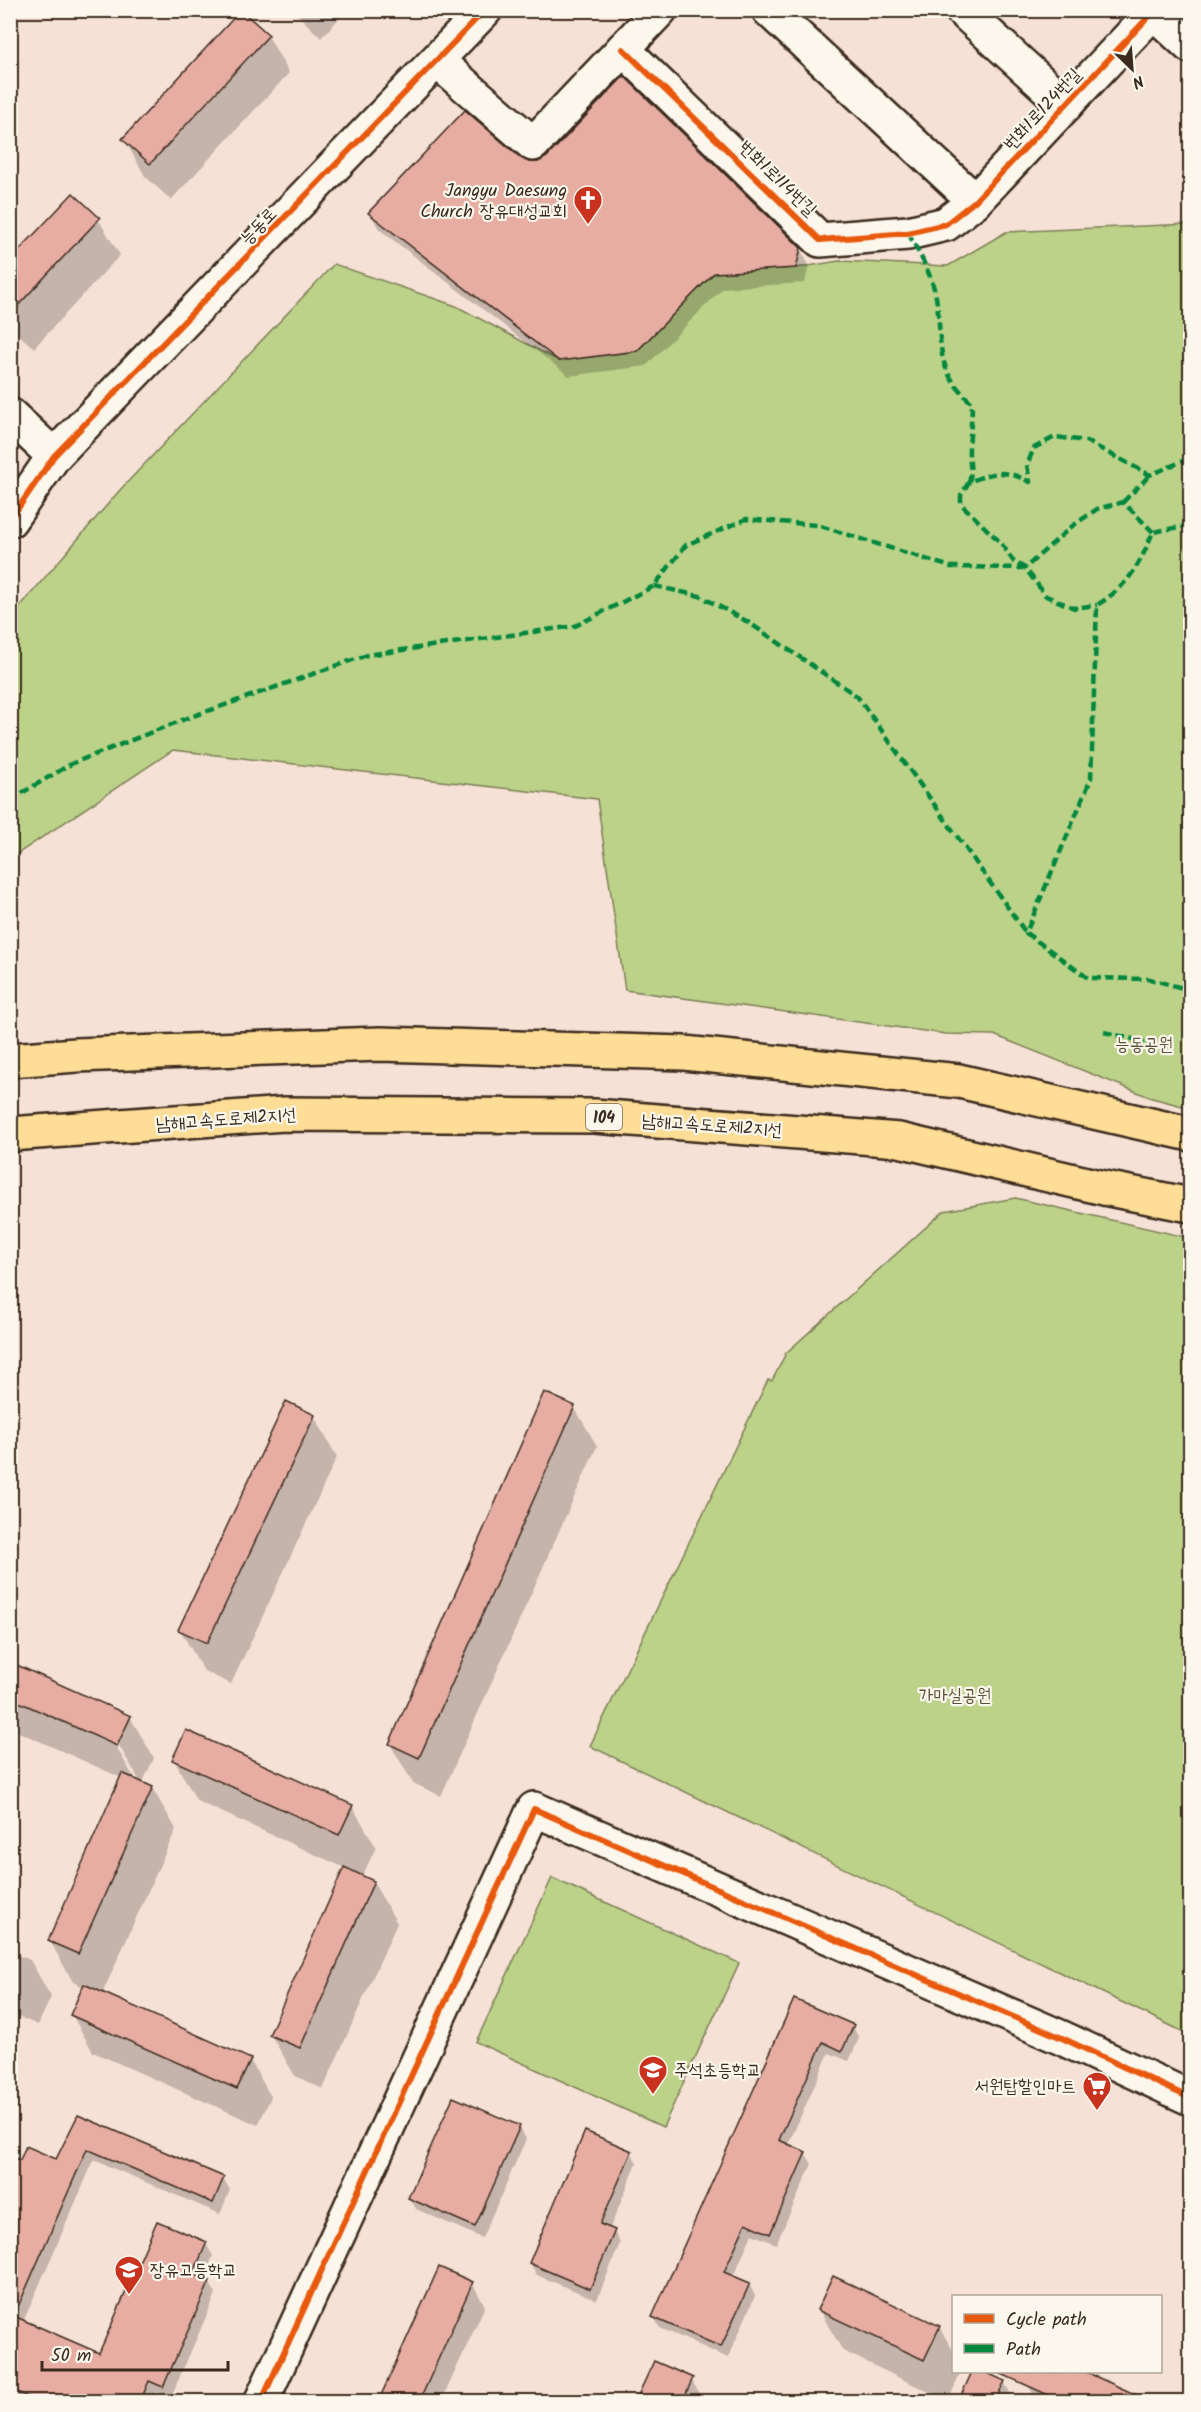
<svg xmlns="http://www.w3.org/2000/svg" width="1201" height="2412" viewBox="0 0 1201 2412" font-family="Kalam,'Poor Story',sans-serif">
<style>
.green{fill:#bcd289;stroke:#7c7e54;stroke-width:1.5}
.shadow{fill:#0003;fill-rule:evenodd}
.building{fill:#e7ada2;stroke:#3b2a1e;stroke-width:1.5}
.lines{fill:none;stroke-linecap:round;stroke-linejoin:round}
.minor-casing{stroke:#3b2a1e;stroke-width:38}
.highway-casing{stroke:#3b2a1e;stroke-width:38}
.minor{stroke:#fbf7ec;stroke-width:33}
.highway{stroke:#fedd96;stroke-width:33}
.quiet{stroke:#00873e;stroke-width:4.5;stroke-dasharray:9 4.5;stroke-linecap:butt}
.cycleway-casing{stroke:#fbf7ec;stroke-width:10}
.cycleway{stroke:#e8590c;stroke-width:6}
.labels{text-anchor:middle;stroke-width:4.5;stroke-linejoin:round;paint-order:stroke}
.shield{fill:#fbf7ec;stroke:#75685c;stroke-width:1.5}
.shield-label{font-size:16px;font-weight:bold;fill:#3b2a1e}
.street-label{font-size:18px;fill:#3b2a1e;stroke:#fbf7ec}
.poi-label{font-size:18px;fill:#3b2a1e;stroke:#fbf7ec;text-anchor:end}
.park-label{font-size:18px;fill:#5b5439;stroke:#fbf7ec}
</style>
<rect width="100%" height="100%" fill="#f5e1d6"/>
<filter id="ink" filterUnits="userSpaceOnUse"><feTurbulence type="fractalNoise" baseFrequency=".0167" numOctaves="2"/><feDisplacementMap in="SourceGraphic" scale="12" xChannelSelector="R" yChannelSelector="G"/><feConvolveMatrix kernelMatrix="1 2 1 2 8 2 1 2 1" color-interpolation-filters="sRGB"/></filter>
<g filter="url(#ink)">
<!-- green -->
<g class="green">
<polygon points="1190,224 1190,1108 1152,1098 994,1035 946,1034 625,990 597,799 173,750 11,858 11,617 120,490 334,264 456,306 559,361 637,351 714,273 796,268 839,261 948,266 1006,232"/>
<polygon points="1015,1198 1190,1238 1190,2035 590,1746 768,1380 772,1381 786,1353 944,1211"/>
<polygon points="552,1878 739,1963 663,2127 476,2042"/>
</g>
<!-- shadow -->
<g class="shadow">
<polygon points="293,10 347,10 321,38"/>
<polygon points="242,12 268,36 289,73 171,200 145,176 124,139"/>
<polygon points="520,159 800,249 809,265 805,283 723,288 646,366 569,376 379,229 370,213"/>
<polygon points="98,219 120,255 34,348 10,327 10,262"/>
<polygon points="574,1407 597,1446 441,1796 413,1783 390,1744"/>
<polygon points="314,1416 337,1457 231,1684 204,1671 180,1630"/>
<path d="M10,1664L130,1717L154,1758L142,1784L152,1788L176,1829L102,1994L250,2060L271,2097L258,2125L93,2052L72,2015L84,1987L73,1982L50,1941L122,1778L10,1728ZM115,1739L140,1781H136L112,1740Z"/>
<polygon points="174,1760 352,1806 376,1847 362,1877 373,1882 397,1923 323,2089 295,2076 271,2035 345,1868 197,1801"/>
<polygon points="10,1952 30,1960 51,1997 38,2025 10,2013"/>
<polygon points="794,2001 853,2027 859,2038 849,2061 829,2053 788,2145 805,2153 812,2164 776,2244 752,2234 733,2277 749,2284 755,2296 728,2358 660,2328 654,2317"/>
<polygon points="79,2117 223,2178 230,2190 220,2214 94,2160 23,2322 100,2355 206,2244 213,2256 203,2279 209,2282 216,2294 170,2399 156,2392 152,2402 19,2402 10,2398 10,2167 21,2162 56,2161"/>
<polygon points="519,2127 526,2139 482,2238 416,2209 410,2198"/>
<polygon points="631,2152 637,2163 609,2230 614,2232 620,2243 597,2300 537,2275 530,2263"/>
<polygon points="472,2283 485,2306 441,2402 379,2402"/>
<polygon points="819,2310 939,2327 954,2352 954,2372 961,2372 948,2401 843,2351"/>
<polygon points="973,2372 982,2372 1004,2382 1015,2402 960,2402"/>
<polygon points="1034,2372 1082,2372 1148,2402 1038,2402 1028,2385"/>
<polygon points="691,2379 704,2402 637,2402"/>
</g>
<!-- building -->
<g class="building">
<polygon points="241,10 269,35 150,164 122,139"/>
<polygon points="624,76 801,248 796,268 714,273 637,351 559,361 368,213 465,110 521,158 529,162 538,162 547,157"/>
<polygon points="73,193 100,218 10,314 10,260"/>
<polygon points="544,1392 575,1406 419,1758 389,1744"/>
<polygon points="286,1401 315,1415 207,1643 178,1630"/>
<polygon points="10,1662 131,1716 117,1746 10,1698"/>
<polygon points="186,1730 353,1805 339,1835 172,1760"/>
<polygon points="122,1773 153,1787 78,1954 48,1941"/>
<polygon points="344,1867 374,1881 300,2048 269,2035"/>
<polygon points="84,1984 251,2059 237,2089 70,2015"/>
<polygon points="794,1999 854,2025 842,2051 823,2042 779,2140 806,2152 770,2234 746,2223 724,2272 750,2283 721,2347 652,2317"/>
<polygon points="453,2097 520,2126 475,2227 408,2198"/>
<polygon points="78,2115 224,2177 213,2203 87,2149 14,2316 99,2353 157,2221 207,2242 193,2274 210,2281 163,2387 149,2381 140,2402 39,2402 10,2389 10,2156 20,2160 26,2146 56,2159"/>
<polygon points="585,2131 632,2151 600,2224 615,2230 590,2289 529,2263"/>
<polygon points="439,2267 473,2282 419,2402 378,2402"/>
<polygon points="833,2276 940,2326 924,2360 817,2310"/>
<polygon points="654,2361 693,2378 682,2402 635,2402"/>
<polygon points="972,2372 985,2372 1005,2381 995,2402 958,2402"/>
<polygon points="997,2372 1086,2372 1152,2402 1064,2402"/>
</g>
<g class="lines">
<!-- minor casing -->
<g class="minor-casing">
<g id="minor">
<polyline points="769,10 975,201"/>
<polyline points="962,10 1066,105"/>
<polyline points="1151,10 1190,46"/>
<polyline points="623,49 820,240 908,233 946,224 975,201 1155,10"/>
<polyline points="437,61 533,144 660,10"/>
<polyline points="10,415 54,456"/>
<polyline points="10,520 54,456 485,10"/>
<polyline points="261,2402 534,1809 1062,2038 1190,2098"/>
</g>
</g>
<!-- highway casing -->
<g class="highway-casing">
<g id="highway">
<polyline points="10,1060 76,1055 380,1044 684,1053 959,1081 1190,1134"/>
<polyline points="10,1134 284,1114 594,1116 899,1140 1104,1188 1190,1205"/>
</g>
</g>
<!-- minor -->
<use href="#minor" class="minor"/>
<!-- highway -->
<use href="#highway" class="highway"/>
<!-- quiet -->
<g class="quiet">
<path d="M908,233C919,253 932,275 936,297C944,345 932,366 972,403C972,419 970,432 969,448C968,460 973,470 969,482C996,471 1004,469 1030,482L1027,465L1034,448L1055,437L1086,441L1150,475L1190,458"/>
<polyline points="969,482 961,495 961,504 1001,543 1014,562 1025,568 1046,596 1074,608 1097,605"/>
<polyline points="1123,502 1150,475"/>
<path d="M1190,525L1153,532C1139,566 1129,585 1097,605L1091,779L1026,933L1088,978L1150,979L1190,990"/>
<polyline points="654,586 700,596 748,622 857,696 1026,933"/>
<polyline points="10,800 71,764 185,719 367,655 575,626 654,586 686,545 746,519 817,525 951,567 1025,568 1071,527 1097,509 1123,502 1153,532"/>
<polyline points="1104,1032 1145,1042"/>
</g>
<!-- cycleway casing -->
<g class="cycleway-casing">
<g id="cycleway">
<polyline points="623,49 820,240 908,233 946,224 975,201 1155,10"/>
<polyline points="10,520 54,456 485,10"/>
<polyline points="261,2402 534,1809 1062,2038 1190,2098"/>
</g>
</g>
<!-- cycleway -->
<use href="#cycleway" class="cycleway"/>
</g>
</g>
<!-- icons -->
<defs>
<g id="church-pin" transform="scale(1.5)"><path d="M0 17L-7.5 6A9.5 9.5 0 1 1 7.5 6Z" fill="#c8321e" stroke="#fbf7ec"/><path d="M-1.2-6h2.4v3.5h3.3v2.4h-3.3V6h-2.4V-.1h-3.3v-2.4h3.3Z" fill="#fff"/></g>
<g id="school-pin" transform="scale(1.5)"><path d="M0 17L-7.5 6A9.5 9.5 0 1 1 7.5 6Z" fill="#c8321e" stroke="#fbf7ec"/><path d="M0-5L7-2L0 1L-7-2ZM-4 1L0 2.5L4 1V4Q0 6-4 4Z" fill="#fff"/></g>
<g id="supermarket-pin" transform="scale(1.5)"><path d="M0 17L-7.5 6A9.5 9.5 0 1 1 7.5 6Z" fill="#c8321e" stroke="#fbf7ec"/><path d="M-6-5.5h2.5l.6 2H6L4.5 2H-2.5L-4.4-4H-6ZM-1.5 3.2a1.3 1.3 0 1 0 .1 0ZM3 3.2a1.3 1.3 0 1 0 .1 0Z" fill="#fff"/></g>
</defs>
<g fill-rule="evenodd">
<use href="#church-pin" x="588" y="200"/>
<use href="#school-pin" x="653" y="2070"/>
<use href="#supermarket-pin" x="1097" y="2086"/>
<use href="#school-pin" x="129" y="2270"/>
</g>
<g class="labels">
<!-- shield labels -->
<rect class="shield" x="586" y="1104" width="36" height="26" rx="4.5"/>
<g class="shield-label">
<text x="604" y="1123">104</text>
</g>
<!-- street labels -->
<g class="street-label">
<text transform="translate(1042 109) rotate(-47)" y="6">번화1로124번길</text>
<text transform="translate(778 178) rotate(44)" y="6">번화1로114번길</text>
<text transform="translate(258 226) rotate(-46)" y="6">능동로</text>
<text transform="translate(226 1119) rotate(-4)" y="6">남해고속도로제2지선</text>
<text transform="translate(712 1125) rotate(4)" y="6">남해고속도로제2지선</text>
</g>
<!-- poi labels -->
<g class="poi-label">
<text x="567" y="196">Jangyu Daesung<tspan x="567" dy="21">Church 장유대성교회</tspan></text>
<text x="674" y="2076" text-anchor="start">주석초등학교</text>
<text x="1076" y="2092">서원탑할인마트</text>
<text x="150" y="2276" text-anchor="start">장유고등학교</text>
</g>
<!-- park labels -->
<g class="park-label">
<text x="1144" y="1050">능동공원</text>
<text x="955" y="1701">가마실공원</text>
</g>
</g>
<!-- margin -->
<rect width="1201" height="2412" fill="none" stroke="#fbf7ec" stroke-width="36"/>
<rect x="18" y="18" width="1165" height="2376" fill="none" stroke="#3b2a1e" stroke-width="2" filter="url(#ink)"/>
<!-- legend -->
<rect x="952" y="2295" width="210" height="78" fill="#fbf7ec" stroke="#aea59a" stroke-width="1.5"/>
<rect x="964" y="2314" width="30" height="9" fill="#e8590c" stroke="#aea59a" stroke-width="1.5"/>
<text x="1006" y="2325" font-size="18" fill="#3b2a1e">Cycle path</text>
<rect x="964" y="2344" width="30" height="9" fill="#00873e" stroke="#aea59a" stroke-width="1.5"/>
<text x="1006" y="2355" font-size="18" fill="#3b2a1e">Path</text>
<!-- north arrow -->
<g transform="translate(1132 69) rotate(155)" stroke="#fbf7ec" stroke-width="4.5" paint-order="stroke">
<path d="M0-4.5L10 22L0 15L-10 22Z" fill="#3b2a1e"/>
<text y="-9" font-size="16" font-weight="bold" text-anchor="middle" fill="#3b2a1e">N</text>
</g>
<!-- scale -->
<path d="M42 2361v9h186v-9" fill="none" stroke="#3b2a1e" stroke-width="3"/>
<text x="51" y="2361" font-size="18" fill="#3b2a1e" stroke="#fbf7ec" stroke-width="4.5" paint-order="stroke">50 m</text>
</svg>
